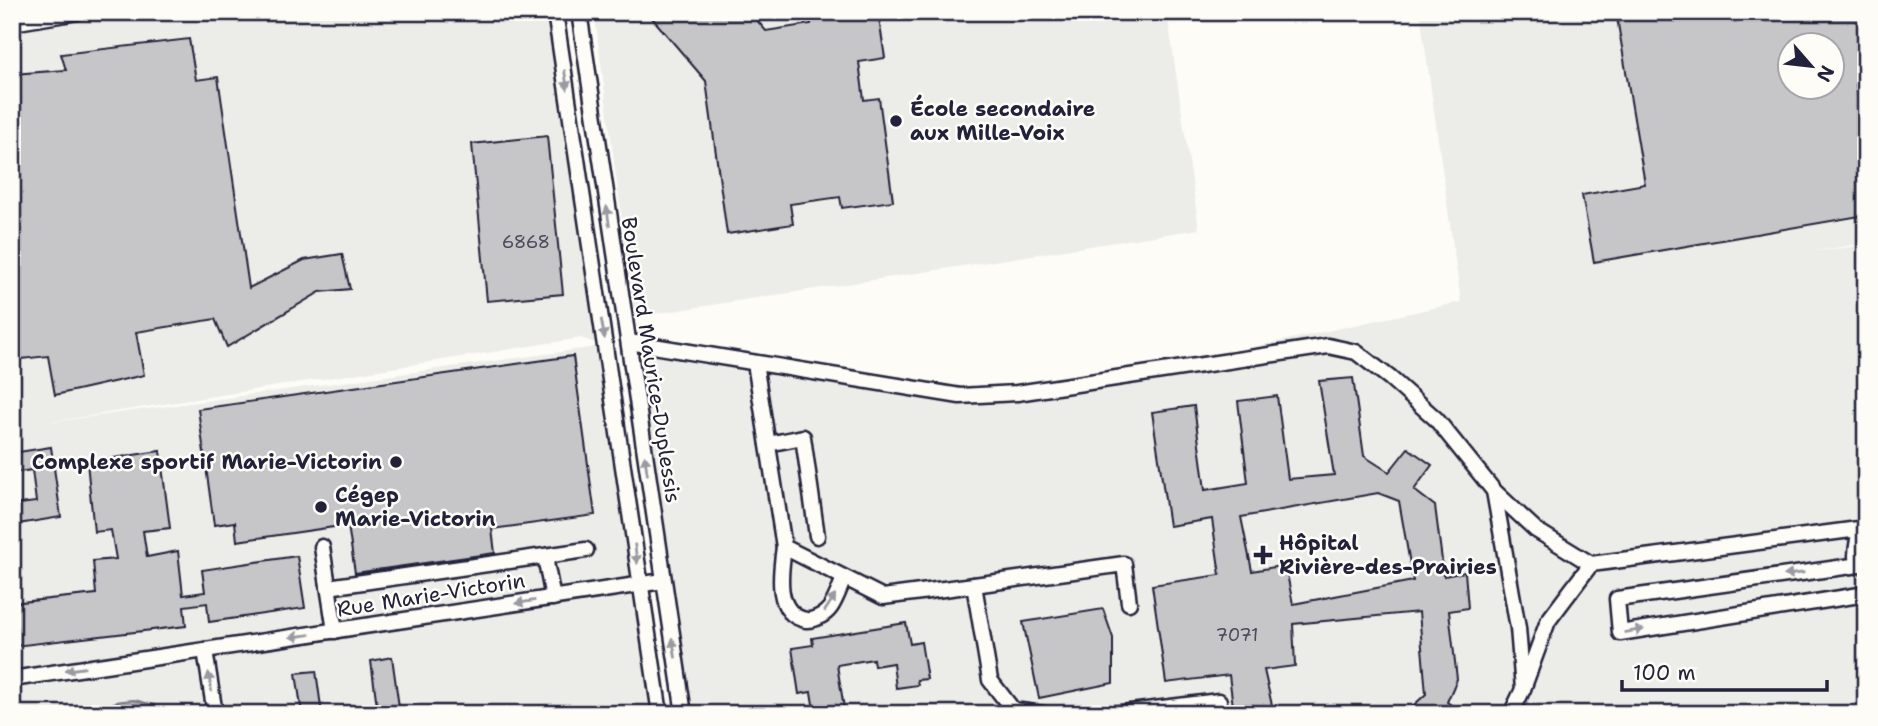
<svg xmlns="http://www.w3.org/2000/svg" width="1878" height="726" viewBox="0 0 1878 726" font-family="'Shantell Sans',sans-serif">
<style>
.built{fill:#ecece9;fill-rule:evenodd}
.water{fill:#b2b2b7;stroke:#787885;stroke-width:2}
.building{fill:#c6c6c8;stroke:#22223b;stroke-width:2;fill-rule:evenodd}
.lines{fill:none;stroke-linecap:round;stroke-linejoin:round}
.minor-casing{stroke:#22223b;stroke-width:19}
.minor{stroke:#fdfcf7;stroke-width:14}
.oneway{fill:#9a9aa2}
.poi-dot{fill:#22223b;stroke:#fdfcf7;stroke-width:2.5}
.labels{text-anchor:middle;stroke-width:5;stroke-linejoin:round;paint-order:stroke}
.number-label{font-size:18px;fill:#4b4b5e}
.poi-label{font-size:21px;font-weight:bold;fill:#22223b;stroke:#fdfcf7;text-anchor:start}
.street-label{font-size:21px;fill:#22223b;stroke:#fdfcf7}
</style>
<rect width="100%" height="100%" fill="#fdfcf7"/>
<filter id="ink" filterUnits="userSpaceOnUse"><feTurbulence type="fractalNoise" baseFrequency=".0143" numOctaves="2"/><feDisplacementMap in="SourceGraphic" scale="14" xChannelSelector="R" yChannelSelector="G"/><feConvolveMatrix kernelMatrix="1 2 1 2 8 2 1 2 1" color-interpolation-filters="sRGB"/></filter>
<g filter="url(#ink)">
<!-- built -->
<g class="built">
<path d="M12,12H556L659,714H12ZM581,338L604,346L38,424Z"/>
<polygon points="594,12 1167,12 1199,229 635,317"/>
<path d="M1420,12H1866V243L1810,252L1866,245V714H684L629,342L960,396L1102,380L1461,302ZM1790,46H1832V88H1790Z"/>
</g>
<!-- water -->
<path class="water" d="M134,700L154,705L169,714H100C108,701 120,701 134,700Z"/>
<!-- building -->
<g class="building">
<polygon points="647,12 750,12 766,31 811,24 810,12 878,12 885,58 859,62 864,100 879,98 893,201 842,208 840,197 790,204 793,224 727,234 706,81"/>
<path d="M1616,12H1866V83L1856,85L1866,145V215L1594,262L1582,195L1645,184ZM1790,46H1832V88H1790Z"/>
<polygon points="189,39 196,80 218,77 249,288 304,260 342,254 350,289 320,292 227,347 215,319 136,332 144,375 55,395 48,356 12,360 12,120 21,118 13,74 66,70 61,54"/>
<polygon points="547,136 563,294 487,301 472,144"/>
<polygon points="573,356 595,515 492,529 495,553 355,573 348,525 237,541 235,522 214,525 198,409"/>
<path d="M1353,378L1364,456L1389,472L1408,448L1432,465L1414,490L1435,506L1444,576L1465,572L1468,608L1449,611L1457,679L1447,702L1464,714H1404L1426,694L1419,612L1293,624L1295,666L1264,670L1274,714H1234L1229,675L1166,683L1152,585L1220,575L1212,519L1169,526L1152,412L1194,406L1205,490L1248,483L1238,401L1277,396L1288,479L1334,475L1319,381ZM1378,493L1399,501L1413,581L1293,604L1286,569L1280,566L1252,571L1241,517Z"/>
<polygon points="51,447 61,517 12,525 12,505 36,502 32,470 12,473 12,453"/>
<polygon points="160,451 170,528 143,531 147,557 178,551 183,595 205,592 202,570 297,556 305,608 209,622 207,603 184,606 186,626 15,646 12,603 96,594 93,561 116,559 111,530 94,532 87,462"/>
<polygon points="1103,609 1113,638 1113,683 1039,698 1023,622"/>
<polygon points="906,623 910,644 921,642 927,679 917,680 918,685 896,688 893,663 874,666 873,659 837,665 845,714 817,714 817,710 814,710 811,692 799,694 792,648 813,645 812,638"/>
<polygon points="392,657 400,714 378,714 371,661"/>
<polygon points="316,671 322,714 302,714 296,673"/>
</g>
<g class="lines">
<!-- minor casing -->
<g class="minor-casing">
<g id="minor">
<polyline points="555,12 660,714"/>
<polyline points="579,12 684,714"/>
<polyline points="12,23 78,12"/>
<polyline points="629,342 960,396 1017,393 1328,346 1356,352 1390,378 1436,419 1494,491 1536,530 1591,564 1866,528"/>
<polyline points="755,363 784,547 883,597 974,585 990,680 1013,710 1043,714"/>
<polyline points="768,444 803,437 817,536"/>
<polyline points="1494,491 1518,628 1523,689"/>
<path d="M1859,529C1859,538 1856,546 1856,557L1861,560"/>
<polyline points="322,547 335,631"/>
<path d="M784,547C781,570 773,614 806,620C813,621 825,615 830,608C836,600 840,587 844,578"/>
<polyline points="545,557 553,598"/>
<polyline points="1866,564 1617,599 1620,633 1866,594"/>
<polyline points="974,585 1124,564 1129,603"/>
<polyline points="328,587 586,550"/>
<polyline points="205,650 215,714"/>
<polyline points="12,679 663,581"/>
<polyline points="1114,714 1219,701"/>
<polyline points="1511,714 1523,689 1548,621 1591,564"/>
</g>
</g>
<!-- minor -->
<use href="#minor" class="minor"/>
</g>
<!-- one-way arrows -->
<defs><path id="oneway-solid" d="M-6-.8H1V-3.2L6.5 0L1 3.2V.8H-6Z" transform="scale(1.75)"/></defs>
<g class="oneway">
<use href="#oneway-solid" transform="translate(566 80) rotate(81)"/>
<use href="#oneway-solid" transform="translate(608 216) rotate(-98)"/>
<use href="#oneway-solid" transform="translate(603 329) rotate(80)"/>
<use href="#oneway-solid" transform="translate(646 465) rotate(-98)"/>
<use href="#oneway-solid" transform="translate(636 554) rotate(82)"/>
<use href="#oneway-solid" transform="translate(1794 574) rotate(172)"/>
<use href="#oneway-solid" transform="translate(525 602) rotate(171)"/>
<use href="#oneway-solid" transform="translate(830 603) rotate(-57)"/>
<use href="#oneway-solid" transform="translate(1634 631) rotate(-9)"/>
<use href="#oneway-solid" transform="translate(300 636) rotate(172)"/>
<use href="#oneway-solid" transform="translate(674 648) rotate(-99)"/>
<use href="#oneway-solid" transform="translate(75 669) rotate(172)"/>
<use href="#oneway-solid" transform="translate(210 682) rotate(-99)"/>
</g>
</g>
<!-- markers -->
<g class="poi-dot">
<circle cx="896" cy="121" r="7"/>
<circle cx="396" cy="462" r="7"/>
<circle cx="321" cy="507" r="7"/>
<path d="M1259.5 544.5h7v7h7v7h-7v7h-7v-7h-7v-7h7z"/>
</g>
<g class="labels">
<!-- number labels -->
<g class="number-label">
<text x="526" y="248">6868</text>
<text x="1237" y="641">7071</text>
</g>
<!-- poi labels -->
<g class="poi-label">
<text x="910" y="116">École secondaire<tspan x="910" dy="24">aux Mille-Voix</tspan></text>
<text x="382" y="469" text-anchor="end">Complexe sportif Marie-Victorin</text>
<text x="335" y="502">Cégep<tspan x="335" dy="24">Marie-Victorin</tspan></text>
<text x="1279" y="550">Hôpital<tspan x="1279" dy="24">Rivière-des-Prairies</tspan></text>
</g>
<!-- street labels -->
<g class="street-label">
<text transform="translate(651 360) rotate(81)" y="7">Boulevard Maurice-Duplessis</text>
<text transform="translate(431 595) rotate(-9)" y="7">Rue Marie-Victorin</text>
</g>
</g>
<!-- margin -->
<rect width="1878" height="726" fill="none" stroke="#fdfcf7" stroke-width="42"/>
<rect x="21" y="21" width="1836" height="684" fill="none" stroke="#22223b" stroke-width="2.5" filter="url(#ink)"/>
<!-- north arrow -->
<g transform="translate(1811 66) rotate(118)"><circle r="33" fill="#fdfcf7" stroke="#a5a5ac" stroke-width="2"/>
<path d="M0-5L12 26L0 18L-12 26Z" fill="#22223b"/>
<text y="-10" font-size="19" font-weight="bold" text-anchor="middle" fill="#22223b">N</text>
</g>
<!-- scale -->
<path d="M1622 680v10h205v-10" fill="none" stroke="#22223b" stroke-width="3.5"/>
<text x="1633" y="680" font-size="21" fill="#22223b" stroke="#fdfcf7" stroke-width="5" paint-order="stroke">100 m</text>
</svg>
